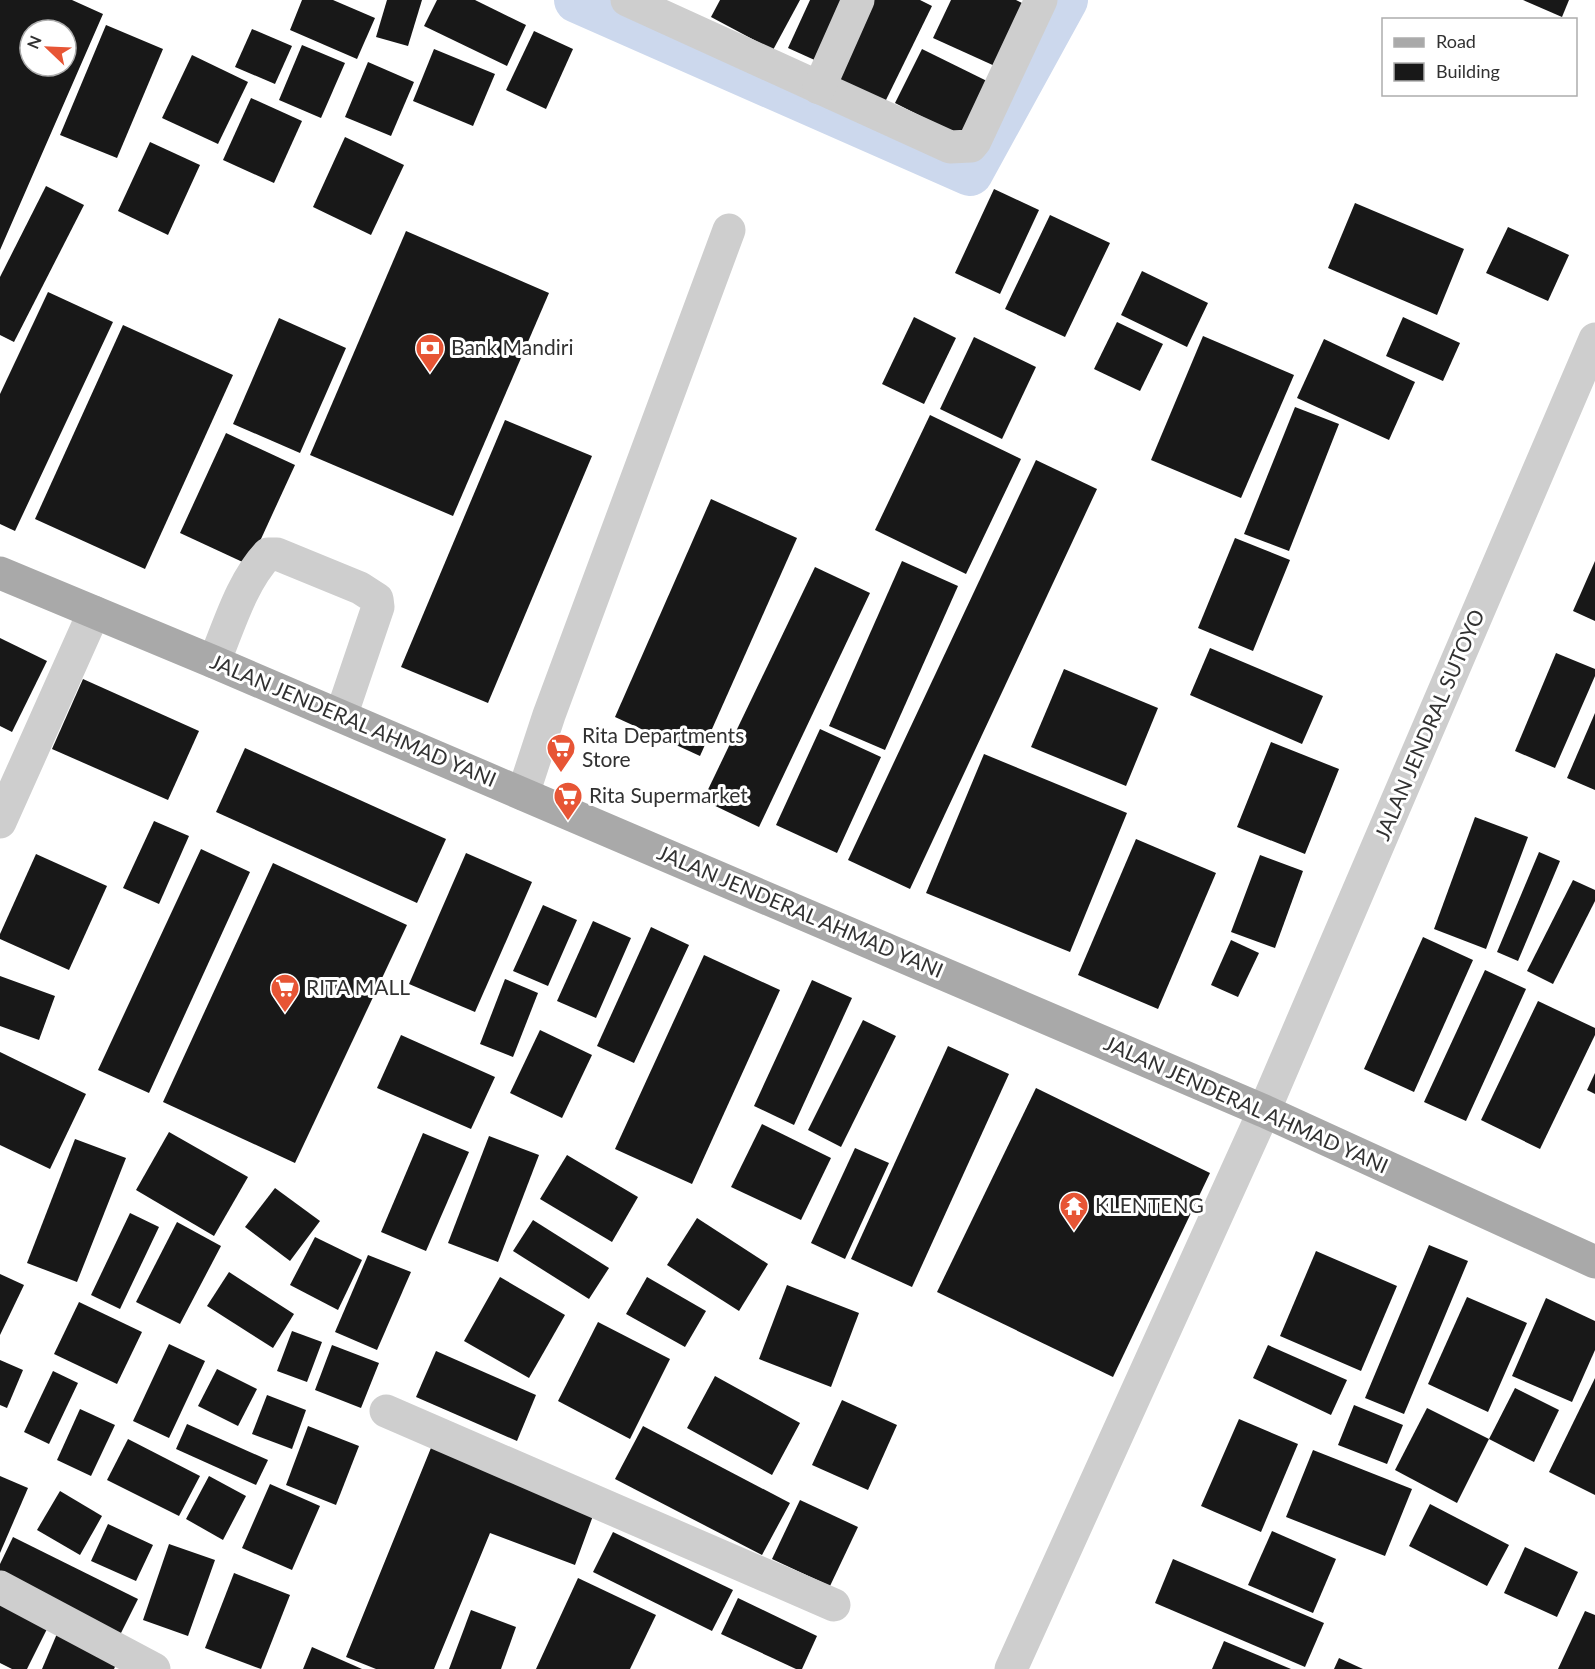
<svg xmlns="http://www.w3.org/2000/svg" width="1595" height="1669" viewBox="0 0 1595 1669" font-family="Lato,sans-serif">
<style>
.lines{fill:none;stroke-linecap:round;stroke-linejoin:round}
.canal{stroke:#ccd8ed;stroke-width:46}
.building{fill:#181818;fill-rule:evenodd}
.minor{stroke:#cecece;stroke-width:33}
.major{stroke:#a9a9a9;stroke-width:33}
.labels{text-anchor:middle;stroke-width:6;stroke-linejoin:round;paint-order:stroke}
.poi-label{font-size:21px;fill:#313131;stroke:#fff;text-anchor:start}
.street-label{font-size:21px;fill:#313131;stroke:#fff}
</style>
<rect width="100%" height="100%" fill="#fff"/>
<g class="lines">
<!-- canal -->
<polyline class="canal" points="577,0 970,173 1065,0"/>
</g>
<!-- building -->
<g class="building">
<path d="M0,0H72L103,14L0,250ZM30,30H66V66H30Z"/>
<polygon points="302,0 333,0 375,18 357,59 290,30"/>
<polygon points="387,0 422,0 408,46 376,37"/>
<polygon points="437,0 475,0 526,25 507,66 424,26"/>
<polygon points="720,0 800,0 773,50 711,17"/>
<polygon points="810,0 846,0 819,62 788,48"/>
<polygon points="868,0 920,0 932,6 885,102 831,76"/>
<polygon points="951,0 1016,0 1026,5 997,67 933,38"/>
<polygon points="1523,0 1569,0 1562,17"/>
<polygon points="106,25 163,49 117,158 60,135"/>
<polygon points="252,29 292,46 275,84 235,67"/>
<polygon points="534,31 573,49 546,109 506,90"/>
<polygon points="302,45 345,63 321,118 279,100"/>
<polygon points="434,49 495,74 473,126 413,101"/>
<polygon points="922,49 993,84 966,139 895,103"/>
<polygon points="192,55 248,82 218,144 162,118"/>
<polygon points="368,62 414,82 391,136 345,117"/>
<polygon points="251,98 302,121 274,183 223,160"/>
<polygon points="345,137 404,165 371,235 313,207"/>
<polygon points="150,142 200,165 168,235 118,211"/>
<polygon points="46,186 84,205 14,342 0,335 0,277"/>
<polygon points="994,189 1039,210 1000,294 955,273"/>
<polygon points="1355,203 1464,249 1437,315 1328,268"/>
<polygon points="1050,215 1110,243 1065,337 1005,309"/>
<polygon points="1508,227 1569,255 1548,301 1486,273"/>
<polygon points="406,231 549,293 453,516 310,455"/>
<polygon points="1142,271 1208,303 1187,347 1121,315"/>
<polygon points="48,292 113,322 15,531 0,524 0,394"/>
<polygon points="914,317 956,338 924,404 882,384"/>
<polygon points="1403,317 1460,343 1443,381 1386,356"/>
<polygon points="279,318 346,348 300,453 233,424"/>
<polygon points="1117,322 1163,344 1140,391 1094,369"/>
<polygon points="123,325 233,375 145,569 35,519"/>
<polygon points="1203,336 1294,375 1241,498 1151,460"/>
<polygon points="974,337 1036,367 1002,439 940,409"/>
<polygon points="1324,339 1415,382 1389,440 1297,398"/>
<polygon points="1295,407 1339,424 1289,551 1244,534"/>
<polygon points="930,415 1021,459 966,574 875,530"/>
<polygon points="505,420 592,456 488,703 401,667"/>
<polygon points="226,433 295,465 249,565 180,533"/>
<polygon points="1036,460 1097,489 910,889 848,860"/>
<polygon points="711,499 797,538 700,756 615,717"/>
<polygon points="1235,538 1290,560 1253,651 1198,628"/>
<polygon points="902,561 958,586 885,750 829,726"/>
<polygon points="1595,561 1595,621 1573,611"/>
<polygon points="815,567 870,593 759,827 703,800"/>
<polygon points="0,638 47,661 12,732 0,726"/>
<polygon points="1210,648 1323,696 1302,744 1190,695"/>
<polygon points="1556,653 1595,669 1595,676 1555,768 1515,751"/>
<polygon points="1064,669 1158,708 1126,786 1031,747"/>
<polygon points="83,679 199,731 168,800 52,749"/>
<polygon points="1595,713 1595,790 1567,778"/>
<polygon points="820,729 881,757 837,853 776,825"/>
<polygon points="1271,742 1339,769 1305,854 1237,827"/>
<polygon points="245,748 446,839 417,903 216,812"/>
<polygon points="984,754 1127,813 1070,952 926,893"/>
<polygon points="1475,817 1528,837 1486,949 1434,929"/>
<polygon points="154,821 189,836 159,904 123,888"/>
<polygon points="1136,839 1216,873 1158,1009 1078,975"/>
<polygon points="201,849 250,872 149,1093 98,1070"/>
<polygon points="1539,852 1560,861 1518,961 1497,952"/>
<polygon points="466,853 532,882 475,1012 409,984"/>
<polygon points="36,854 107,886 69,970 0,939 0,934"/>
<polygon points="1260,855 1303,871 1275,948 1231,932"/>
<polygon points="273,863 407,925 295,1163 163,1102"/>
<polygon points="1573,880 1595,890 1595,901 1553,984 1527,971"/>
<polygon points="543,905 577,920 548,986 513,971"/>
<polygon points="593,921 631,938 596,1018 557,1001"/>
<polygon points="651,927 689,945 634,1063 597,1046"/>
<polygon points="1423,937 1473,960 1414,1092 1364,1069"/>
<polygon points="1231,940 1259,953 1238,997 1211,985"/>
<polygon points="704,955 780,990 692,1184 615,1149"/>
<polygon points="1485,970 1526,989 1466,1121 1424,1102"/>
<polygon points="0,976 55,996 39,1040 0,1026"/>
<polygon points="505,979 538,993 513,1057 480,1044"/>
<polygon points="812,980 852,998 794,1125 754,1106"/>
<polygon points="1538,1001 1595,1028 1595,1035 1540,1149 1481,1120"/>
<polygon points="863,1020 896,1036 841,1147 808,1130"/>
<polygon points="540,1030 592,1055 562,1118 510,1093"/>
<polygon points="401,1035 495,1077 471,1129 377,1088"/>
<polygon points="948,1046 1009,1074 912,1287 851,1259"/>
<polygon points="0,1052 86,1094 50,1169 0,1145"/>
<polygon points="1595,1073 1595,1094 1587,1090"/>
<polygon points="1036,1088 1210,1173 1113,1377 937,1292"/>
<polygon points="762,1124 831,1158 801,1220 731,1187"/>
<polygon points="169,1132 248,1177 214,1236 136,1190"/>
<polygon points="423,1133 469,1152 426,1251 381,1232"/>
<polygon points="489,1136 539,1155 498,1262 448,1243"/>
<polygon points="75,1139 126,1158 77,1282 27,1263"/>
<polygon points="855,1148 889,1163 845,1259 811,1243"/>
<polygon points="567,1155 638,1197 612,1242 540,1199"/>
<polygon points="275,1188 320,1221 290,1261 245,1227"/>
<polygon points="130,1213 159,1227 120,1309 91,1295"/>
<polygon points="697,1218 768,1264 739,1311 667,1265"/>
<polygon points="533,1220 609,1268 589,1299 513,1251"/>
<polygon points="177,1222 221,1246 180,1324 136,1302"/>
<polygon points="315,1237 362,1260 338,1310 290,1285"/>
<polygon points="1429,1245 1468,1261 1404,1414 1365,1398"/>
<polygon points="1316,1251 1397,1286 1361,1371 1280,1336"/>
<polygon points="368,1255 411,1272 377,1350 335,1332"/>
<polygon points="229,1272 294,1314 273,1348 207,1306"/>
<polygon points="0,1274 24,1285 0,1335"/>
<polygon points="500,1277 565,1315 529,1378 464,1341"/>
<polygon points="647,1277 706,1311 685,1347 626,1314"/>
<polygon points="787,1285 859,1313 831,1387 759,1359"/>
<polygon points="1467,1297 1527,1323 1488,1412 1428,1384"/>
<polygon points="1546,1298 1595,1321 1595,1350 1572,1402 1512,1376"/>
<polygon points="79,1302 142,1332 117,1384 54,1354"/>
<polygon points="598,1322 670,1359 630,1439 558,1401"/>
<polygon points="292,1331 322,1342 307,1382 277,1371"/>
<polygon points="169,1344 205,1361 169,1438 133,1421"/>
<polygon points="332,1345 379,1363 361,1408 315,1390"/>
<polygon points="1268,1345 1347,1380 1331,1415 1253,1378"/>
<polygon points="436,1351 536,1395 517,1441 416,1397"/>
<polygon points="0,1360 23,1370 7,1408 0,1405"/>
<polygon points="217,1369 257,1389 238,1426 198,1406"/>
<polygon points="53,1371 78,1383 49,1444 24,1432"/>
<polygon points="715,1376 800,1423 772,1475 687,1428"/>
<polygon points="1595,1378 1595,1495 1549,1472"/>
<polygon points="1515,1388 1559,1410 1534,1462 1489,1439"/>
<polygon points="267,1395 306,1410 292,1449 252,1434"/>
<polygon points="842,1400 897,1425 868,1490 812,1465"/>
<polygon points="1354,1405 1403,1425 1387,1464 1338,1445"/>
<polygon points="1427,1408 1489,1439 1457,1503 1395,1470"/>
<polygon points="80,1409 115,1425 91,1476 57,1460"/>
<polygon points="1239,1419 1298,1444 1261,1532 1201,1506"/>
<polygon points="187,1424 268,1460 256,1485 176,1449"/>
<polygon points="308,1426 359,1446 336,1505 286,1485"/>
<polygon points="643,1426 790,1503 762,1555 615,1479"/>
<polygon points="435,1438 594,1513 575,1565 490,1533 434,1669 376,1669 346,1657"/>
<polygon points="128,1439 200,1476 179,1516 107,1480"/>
<polygon points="1313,1450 1412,1489 1385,1556 1286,1517"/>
<polygon points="0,1476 28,1488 0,1553"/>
<polygon points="209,1476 246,1496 223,1540 186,1519"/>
<polygon points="270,1484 320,1506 292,1570 242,1548"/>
<polygon points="60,1491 102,1516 80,1555 37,1530"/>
<polygon points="800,1500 858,1527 830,1586 772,1559"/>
<polygon points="1430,1504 1509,1545 1487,1586 1409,1546"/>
<polygon points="108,1524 153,1545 136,1581 91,1561"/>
<polygon points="1272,1531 1336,1559 1313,1613 1248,1585"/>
<polygon points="613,1532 733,1590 712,1631 593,1572"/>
<polygon points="13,1537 138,1599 120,1635 0,1575 0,1564"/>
<polygon points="169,1544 215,1560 188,1636 143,1620"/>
<polygon points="1525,1547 1578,1572 1557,1617 1504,1593"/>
<polygon points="1173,1559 1324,1623 1305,1667 1155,1603"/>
<polygon points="234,1573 290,1595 261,1669 205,1648"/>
<polygon points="578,1578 656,1615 630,1669 536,1669"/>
<polygon points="0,1591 53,1617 27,1669 12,1669 0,1663"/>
<polygon points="738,1598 817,1636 802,1669 796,1669 721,1634"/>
<polygon points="471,1610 516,1627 501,1669 449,1669"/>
<polygon points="1585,1611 1595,1615 1595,1669 1558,1669"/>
<polygon points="59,1629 120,1655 114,1669 42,1669"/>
<polygon points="1224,1641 1291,1669 1212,1669"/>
<polygon points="312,1647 362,1669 303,1669"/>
<polygon points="1339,1658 1363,1669 1334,1669"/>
</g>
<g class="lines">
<!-- minor -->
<g class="minor">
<polyline points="627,0 950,147 971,146 975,141 1041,0"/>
<polyline points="819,88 858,0"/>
<path d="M214,662C229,626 241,583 268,554H277L360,588L377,599L378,607L341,716"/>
<polyline points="523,794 549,715 729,230"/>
<polyline points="0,822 94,612"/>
<polyline points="386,1411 834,1605"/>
<polyline points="0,1587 154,1669"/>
<polyline points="1011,1669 1264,1111 1595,339"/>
</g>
<!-- major -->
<polyline class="major" points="0,573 214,662 1264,1111 1595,1262"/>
</g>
<!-- icons -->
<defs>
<g id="bank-pin" transform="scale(1.5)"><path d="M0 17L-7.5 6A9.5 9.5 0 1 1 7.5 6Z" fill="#e75535" stroke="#fff"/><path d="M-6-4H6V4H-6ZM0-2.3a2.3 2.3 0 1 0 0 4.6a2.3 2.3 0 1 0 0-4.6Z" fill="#fff"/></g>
<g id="supermarket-pin" transform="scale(1.5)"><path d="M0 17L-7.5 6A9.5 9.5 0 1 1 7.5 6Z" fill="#e75535" stroke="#fff"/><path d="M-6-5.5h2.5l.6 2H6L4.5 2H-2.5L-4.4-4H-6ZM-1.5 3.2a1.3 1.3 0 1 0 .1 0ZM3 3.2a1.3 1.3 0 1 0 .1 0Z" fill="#fff"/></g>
<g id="temple-pin" transform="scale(1.5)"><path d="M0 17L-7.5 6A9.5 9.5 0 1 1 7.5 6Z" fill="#e75535" stroke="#fff"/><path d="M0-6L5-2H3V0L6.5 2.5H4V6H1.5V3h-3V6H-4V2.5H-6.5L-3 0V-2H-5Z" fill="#fff"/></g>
</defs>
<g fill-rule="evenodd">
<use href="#bank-pin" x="430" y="348"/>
<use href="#supermarket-pin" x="561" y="748"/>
<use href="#supermarket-pin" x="568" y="796"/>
<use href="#supermarket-pin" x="285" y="988"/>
<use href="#temple-pin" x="1074" y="1206"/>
</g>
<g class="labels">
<!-- poi labels -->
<g class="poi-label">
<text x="451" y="355">Bank Mandiri</text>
<text x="582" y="743">Rita Departments<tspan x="582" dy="24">Store</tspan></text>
<text x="589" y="803">Rita Supermarket</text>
<text x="306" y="995">RITA MALL</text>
<text x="1095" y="1213">KLENTENG</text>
</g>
<!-- street labels -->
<g class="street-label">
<text transform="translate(353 721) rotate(23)" y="7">JALAN JENDERAL AHMAD YANI</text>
<text transform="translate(1430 725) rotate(-67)" y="7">JALAN JENDRAL SUTOYO</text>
<text transform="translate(800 912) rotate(23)" y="7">JALAN JENDERAL AHMAD YANI</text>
<text transform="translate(1246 1105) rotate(24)" y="7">JALAN JENDERAL AHMAD YANI</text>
</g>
</g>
<!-- legend -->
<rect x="1382" y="18" width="195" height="78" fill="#ffffff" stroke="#adadad" stroke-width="1.5"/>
<rect x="1394" y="38" width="30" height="9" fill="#a9a9a9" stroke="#adadad" stroke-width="1.5"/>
<text x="1436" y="48" font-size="18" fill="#313131">Road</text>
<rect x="1394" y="63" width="30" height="18" fill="#181818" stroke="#adadad" stroke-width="1.5"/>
<text x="1436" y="78" font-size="18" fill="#313131">Building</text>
<!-- north arrow -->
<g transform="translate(48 48) rotate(293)"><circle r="28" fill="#ffffff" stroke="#adadad" stroke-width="1.5"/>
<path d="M0-4.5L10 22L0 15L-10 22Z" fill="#e75535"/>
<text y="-9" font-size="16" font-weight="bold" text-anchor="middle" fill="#313131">N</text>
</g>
</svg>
